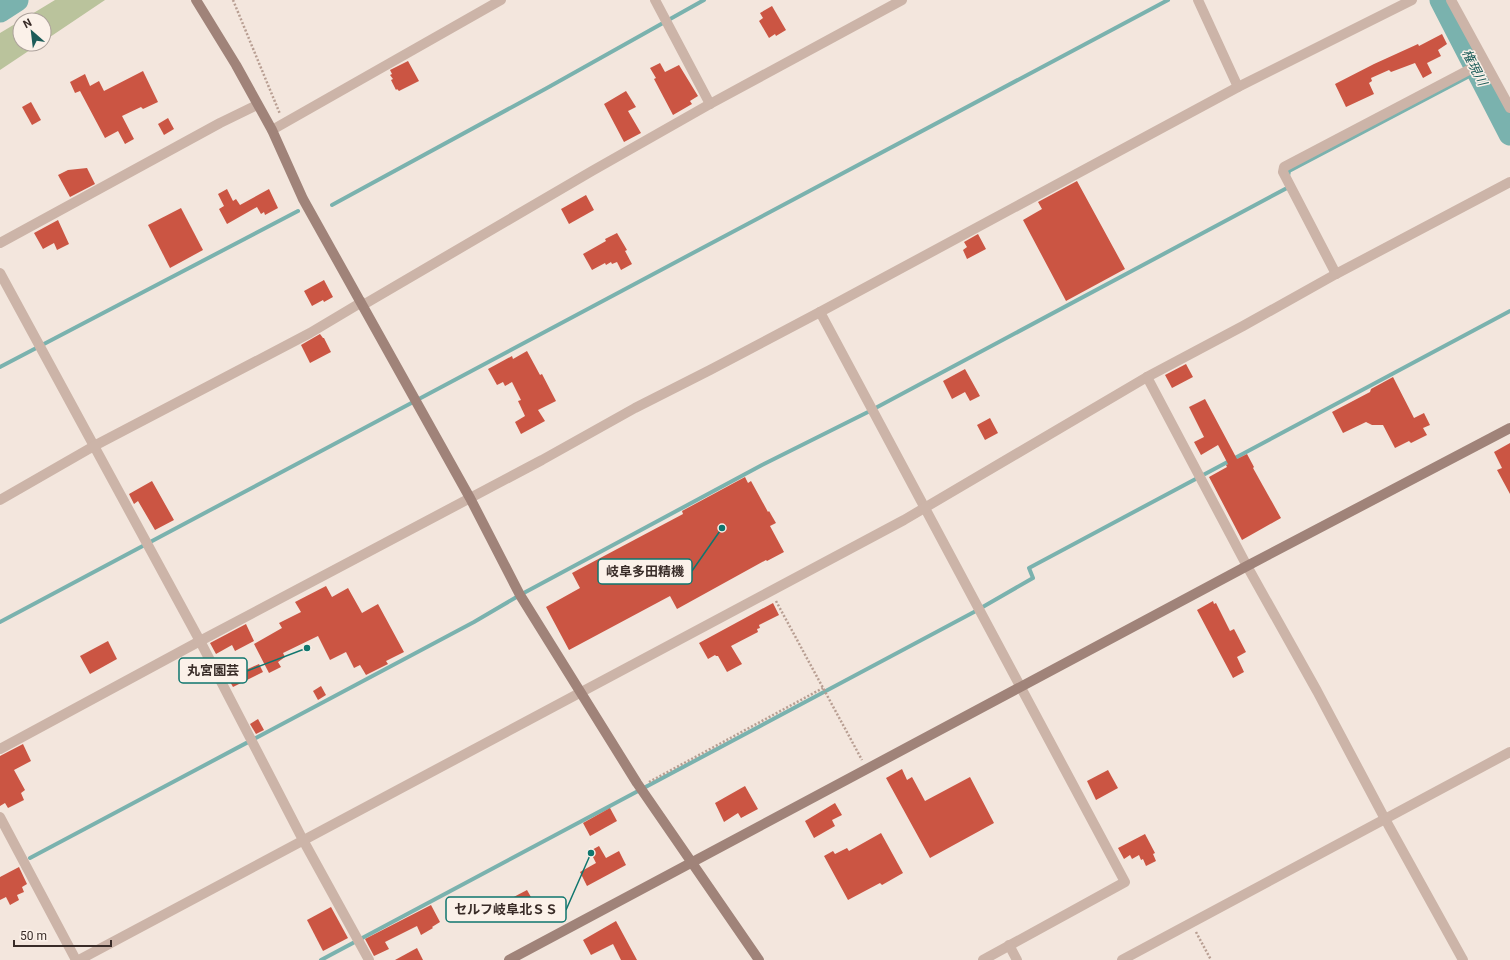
<svg xmlns="http://www.w3.org/2000/svg" width="1510" height="960" viewBox="0 0 1510 960" font-family="Roboto,'Noto Sans JP',sans-serif">
<style>
.green{fill:#bac39c}
.lines{fill:none;stroke-linecap:round;stroke-linejoin:round}
.stream{stroke:#7ab2ae;stroke-width:4}
.river{stroke:#7ab2ae;stroke-width:23}
.building{fill:#cb5543}
.path{stroke:#b89e92;stroke-width:2.5;stroke-dasharray:2 2;stroke-linecap:butt}
.street{stroke:#ccb4a8;stroke-width:10}
.secondary{stroke:#a08379;stroke-width:10}
.labels{text-anchor:middle;stroke-width:3;stroke-linejoin:round;paint-order:stroke}
.water-label{font-size:13px;font-style:italic;fill:#1c5c59;stroke:#fbf1e9}
.leader{fill:none;stroke:#0f766e;stroke-width:1.5}
.callout-dot{fill:#0f766e;stroke:#fbf1e9;stroke-width:1.5}
.callout{fill:#fbf1e9;stroke:#0f766e;stroke-width:1.5}
.callout-label{font-size:13px;text-anchor:middle;font-weight:bold;fill:#392c28}
</style>
<rect width="100%" height="100%" fill="#f3e6dd"/>
<!-- green -->
<g class="green">
<polygon points="55,0 105,0 44,41 44,20 22,20"/>
<polygon points="20,21 20,44 39,44 0,70 0,33"/>
</g>
<g class="lines">
<!-- stream -->
<g class="stream">
<polyline points="1288,176 1289,171 1477,72"/>
<polyline points="332,205 547,88 704,0"/>
<polyline points="0,367 298,211"/>
<polyline points="0,622 1168,0"/>
<polyline points="30,858 474,622 520,595 762,465 868,412 1287,188 1287,185"/>
<polyline points="321,960 974,612 1033,578 1029,568 1510,311"/>
</g>
<!-- river -->
<g class="river">
<polyline points="1441,0 1510,134"/>
<polyline points="0,11 17,0"/>
</g>
</g>
<!-- building -->
<g class="building">
<polygon points="772,6 786,30 776,36 775,34 769,38 759,21 763,18 760,13"/>
<polygon points="1442,34 1447,44 1438,50 1441,56 1427,63 1432,73 1423,78 1415,63 1391,72 1389,70 1371,78 1372,81 1369,83 1374,94 1346,107 1335,84 1374,64 1418,44 1419,46"/>
<polygon points="408,61 419,81 399,91 397,89 396,90 391,80 393,79 390,75 392,74 390,70"/>
<polygon points="660,63 665,72 679,65 698,96 690,101 692,104 673,115 654,79 656,78 650,68"/>
<polygon points="143,71 158,102 143,109 141,107 122,116 134,139 125,144 118,131 105,138 80,91 75,93 70,82 85,74 90,86 99,81 104,91"/>
<polygon points="626,91 636,107 628,111 641,133 624,142 604,104"/>
<polygon points="31,102 41,120 32,125 22,107"/>
<polygon points="168,118 174,129 164,135 158,124"/>
<polygon points="87,168 95,184 70,197 58,175 68,170"/>
<polygon points="1077,181 1125,269 1066,301 1023,220 1042,209 1038,202"/>
<polygon points="227,189 233,201 236,199 240,205 269,189 278,208 265,215 264,212 261,214 257,207 227,224 219,209 224,206 218,194"/>
<polygon points="586,195 594,210 569,224 561,209"/>
<polygon points="181,208 203,250 170,268 148,225"/>
<polygon points="58,220 69,244 57,250 54,243 43,249 34,233"/>
<polygon points="617,233 627,250 625,251 632,264 621,270 617,262 612,264 611,262 606,265 605,263 592,270 583,254 606,241 605,239"/>
<polygon points="978,234 986,249 967,259 963,250 967,247 964,242"/>
<polygon points="324,280 333,297 324,302 323,300 312,306 304,291"/>
<polygon points="320,334 323,338 324,338 331,352 310,363 301,345"/>
<polygon points="527,351 540,375 542,374 556,401 538,410 545,421 521,434 515,422 525,416 518,401 521,400 512,382 505,386 503,382 497,385 488,369 512,356 513,359"/>
<polygon points="1186,364 1193,377 1172,388 1165,375"/>
<polygon points="965,369 980,396 970,401 965,392 952,399 943,381"/>
<polygon points="1393,377 1414,418 1424,413 1430,425 1423,428 1427,435 1411,443 1409,441 1395,448 1383,425 1372,425 1366,422 1343,433 1332,412 1370,392 1371,389"/>
<polygon points="1205,399 1237,459 1247,454 1254,467 1253,468 1281,518 1242,540 1209,477 1227,467 1226,465 1228,464 1218,445 1201,455 1194,442 1204,437 1189,407"/>
<polygon points="990,418 998,433 985,440 977,425"/>
<polygon points="1510,443 1510,494 1497,470 1502,468 1494,452"/>
<polygon points="745,477 748,483 751,481 768,512 769,511 776,523 770,526 784,552 767,561 766,560 677,609 670,596 569,650 546,607 580,588 572,573 683,514 682,511"/>
<polygon points="152,481 174,520 155,530 138,501 134,504 129,494"/>
<polygon points="326,586 332,597 348,588 362,613 378,604 404,652 386,661 388,664 366,675 360,665 354,668 346,652 330,660 318,636 283,653 285,657 278,662 281,667 269,673 254,644 282,628 279,623 301,612 295,602"/>
<polygon points="1213,601 1214,604 1216,603 1230,631 1234,629 1246,652 1237,657 1244,672 1233,678 1197,610"/>
<polygon points="773,603 779,615 759,625 760,628 757,629 758,632 731,646 742,664 727,672 718,656 716,656 715,655 708,659 699,643"/>
<polygon points="246,624 254,641 235,651 232,645 216,654 210,643"/>
<polygon points="108,641 117,659 90,674 80,656"/>
<polygon points="259,664 263,672 233,687 228,678"/>
<polygon points="321,686 326,695 318,700 313,691"/>
<polygon points="258,719 264,730 256,734 250,724"/>
<polygon points="23,744 31,761 14,770 25,790 21,793 24,800 8,808 5,803 0,806 0,756"/>
<polygon points="902,769 907,780 912,777 925,801 970,777 994,823 930,858 886,778"/>
<polygon points="1108,770 1118,788 1096,800 1087,781"/>
<polygon points="745,786 758,809 741,818 738,813 724,822 715,803"/>
<polygon points="835,803 842,815 832,820 835,826 814,838 805,821"/>
<polygon points="610,808 617,821 590,836 583,823"/>
<polygon points="881,833 903,873 882,885 880,883 848,900 824,856 833,851 835,854 847,848 849,851"/>
<polygon points="1145,834 1155,853 1153,854 1156,861 1146,866 1143,859 1141,860 1139,855 1132,859 1130,855 1124,859 1118,848"/>
<polygon points="599,846 606,858 619,851 626,865 587,886 580,872 596,863 590,851"/>
<polygon points="19,867 27,884 22,887 24,892 17,895 19,900 10,905 6,897 0,900 0,877"/>
<polygon points="527,890 536,906 516,916 508,900"/>
<polygon points="431,905 440,922 432,927 433,928 421,935 417,926 385,942 389,949 374,956 365,939"/>
<polygon points="331,907 348,938 323,951 307,920"/>
<polygon points="616,921 637,960 621,960 613,944 591,955 583,940"/>
<polygon points="417,948 423,960 395,960"/>
</g>
<g class="lines">
<!-- path -->
<g class="path">
<polyline points="233,0 280,114"/>
<polyline points="776,601 862,760"/>
<polyline points="649,782 823,688"/>
<polyline points="1196,932 1211,960"/>
</g>
<!-- street -->
<g class="street">
<polyline points="655,0 710,104"/>
<polyline points="1198,0 1238,87"/>
<polyline points="1451,0 1510,108"/>
<polyline points="272,130 501,0"/>
<polyline points="0,243 220,123 257,105"/>
<polyline points="0,273 200,641 303,840 369,960"/>
<polyline points="1336,274 1283,172 1284,167 1484,62"/>
<polyline points="363,305 592,171 710,104 902,0"/>
<polyline points="820,312 1125,882 983,960"/>
<polyline points="1147,377 1247,566 1317,691 1385,819 1463,960"/>
<polyline points="0,500 94,446 310,333 362,302"/>
<polyline points="0,749 200,641 542,460 635,408 710,370 820,312 1238,87 1412,0"/>
<polyline points="0,817 76,960"/>
<polyline points="1009,945 1017,960"/>
<polyline points="79,960 904,520 1147,377 1243,326 1336,274 1510,182"/>
<polyline points="1122,960 1510,752"/>
</g>
<!-- secondary -->
<g class="secondary">
<polyline points="196,0 236,65 272,130 303,199 470,498 520,595 637,783 759,960"/>
<polyline points="509,960 1247,566 1510,428"/>
</g>
</g>
<g class="labels">
<!-- water labels -->
<g class="water-label">
<text transform="translate(1475 67) rotate(63)" y="5">権現川</text>
</g>
</g>
<!-- callouts -->
<path class="leader" d="M722 528L692 571M307 648L247 671M591 853L566 910"/>
<g class="callout-dot">
<circle cx="722" cy="528" r="4"/>
<circle cx="307" cy="648" r="4"/>
<circle cx="591" cy="853" r="4"/>
</g>
<g class="callout">
<rect x="598" y="559" width="94" height="25" rx="4"/>
<rect x="179" y="658" width="68" height="25" rx="4"/>
<rect x="446" y="897" width="120" height="25" rx="4"/>
</g>
<g class="callout-label">
<text x="645" y="576">岐阜多田精機</text>
<text x="213" y="675">丸宮園芸</text>
<text x="506" y="914">セルフ岐阜北ＳＳ</text>
</g>
<!-- north arrow -->
<g transform="translate(32 32) rotate(332)"><circle r="19" fill="#fbf1e9" stroke="#ada29c"/>
<path d="M0-3L7 15L0 10L-7 15Z" fill="#1c5c59"/>
<text y="-6" font-size="11" font-weight="bold" text-anchor="middle" fill="#392c28">N</text>
</g>
<!-- scale -->
<path d="M14 940v6h97v-6" fill="none" stroke="#392c28" stroke-width="2"/>
<text x="20" y="940" font-size="12" fill="#392c28" stroke="#fbf1e9" stroke-width="3" paint-order="stroke">50 m</text>
</svg>
